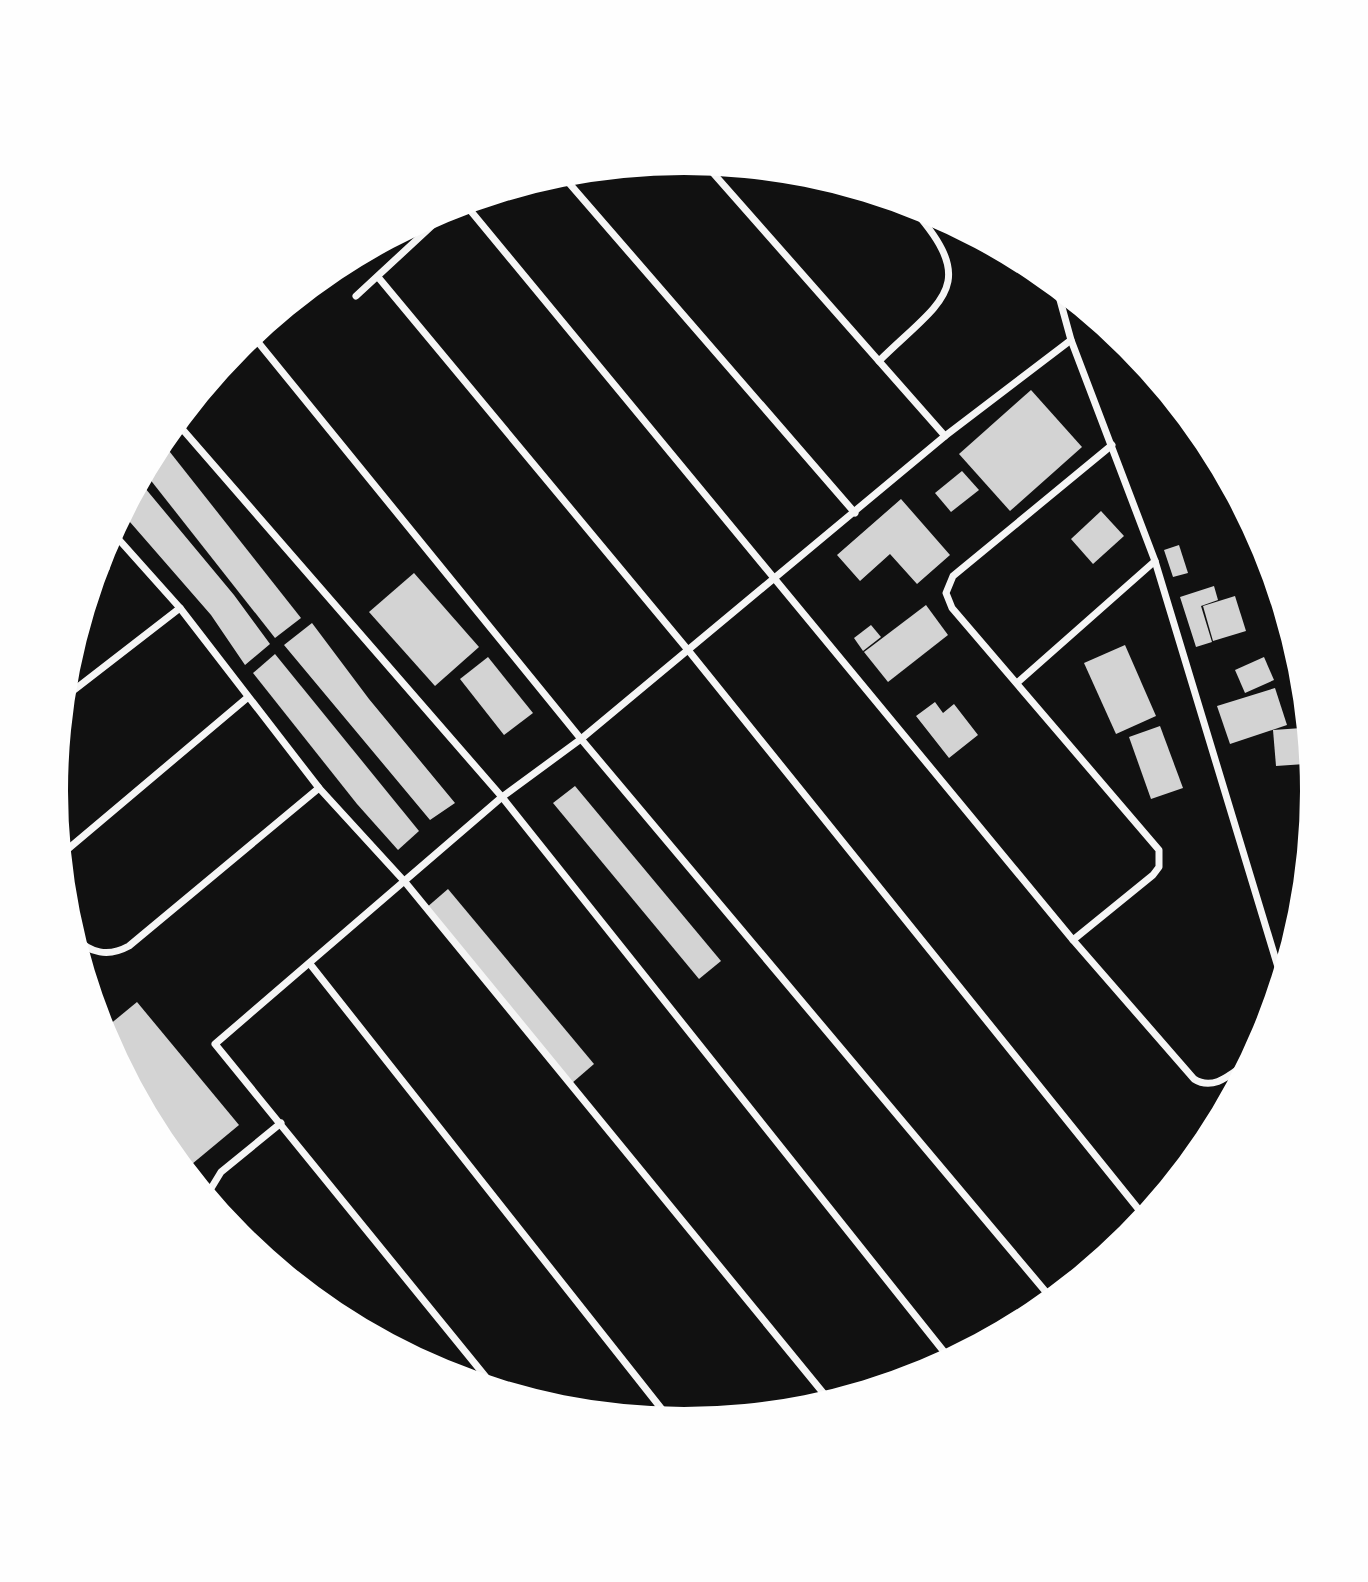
<svg xmlns="http://www.w3.org/2000/svg" width="1368" height="1582" viewBox="0 0 1368 1582" font-family="Commissioner,sans-serif">
<style>
.building{fill:#d3d3d3}
.lines{fill:none;stroke-linecap:round;stroke-linejoin:round}
.minor{stroke:#f5f5f5;stroke-width:7}
</style>
<rect width="100%" height="100%" fill="#111"/>
<!-- building -->
<g class="building">
<polygon points="1031,390 1082,447 1010,511 959,454"/>
<polygon points="162,442 301,618 275,638 145,473"/>
<polygon points="962,471 979,490 951,512 935,493"/>
<polygon points="140,482 234,595 270,644 245,665 211,615 123,514"/>
<polygon points="901,499 950,555 917,584 890,554 860,581 837,555"/>
<polygon points="1101,511 1124,536 1093,564 1071,539"/>
<polygon points="1179,545 1188,573 1173,577 1164,550"/>
<polygon points="101,559 110,569 95,581"/>
<polygon points="414,573 479,647 435,686 369,612"/>
<polygon points="1214,586 1218,600 1201,606 1212,642 1196,647 1180,597"/>
<polygon points="1235,596 1246,631 1213,641 1203,606"/>
<polygon points="926,605 948,635 888,682 864,652"/>
<polygon points="312,623 369,699 455,803 430,820 284,645"/>
<polygon points="871,625 881,637 863,651 854,638"/>
<polygon points="1125,645 1156,716 1116,734 1084,663"/>
<polygon points="275,654 419,831 398,850 357,804 253,673"/>
<polygon points="488,657 533,713 504,735 460,679"/>
<polygon points="1264,657 1274,680 1245,693 1235,670"/>
<polygon points="1275,688 1287,725 1230,744 1217,706"/>
<polygon points="935,702 943,713 954,704 978,735 949,758 916,716"/>
<polygon points="1160,726 1183,788 1151,799 1129,737"/>
<polygon points="1302,728 1305,764 1276,766 1273,730"/>
<polygon points="575,786 721,961 699,979 553,803"/>
<polygon points="448,889 594,1064 572,1083 426,908"/>
<polygon points="137,1002 239,1125 186,1169 162,1140 103,1030"/>
</g>
<g class="lines">
<!-- minor -->
<g class="minor">
<polyline points="706,165 945,436"/>
<polyline points="562,175 855,513"/>
<path d="M465,204L1073,940L1194,1079C1214,1092 1232,1073 1248,1062"/>
<polyline points="378,277 688,650 1144,1216"/>
<polyline points="1057,289 1071,340 1155,561 1281,977"/>
<polyline points="356,296 450,209"/>
<polyline points="253,336 581,739 1051,1298"/>
<path d="M879,361C941,300 983,286 910,206"/>
<polyline points="177,423 502,797 949,1358"/>
<polyline points="113,533 180,608 319,788 405,882 829,1400"/>
<polyline points="1017,683 1155,561"/>
<polyline points="65,697 180,608"/>
<polyline points="62,854 247,698"/>
<path d="M75,936C89,954 109,957 129,946L319,788"/>
<polyline points="1073,940 1153,875 1159,867 1159,850 952,608 946,593 953,576 1112,445"/>
<polyline points="310,964 668,1417"/>
<polyline points="207,1195 221,1172 281,1123"/>
<polyline points="494,1387 215,1044 502,797 581,739 945,436 1071,340"/>
</g>
</g>
<!-- crop -->
<path d="M0 0H1368V1582H0ZM68 791a616 616 0 1 1 1232 0a616 616 0 1 1-1232 0Z" fill="#fefefe" fill-rule="evenodd"/>
</svg>
